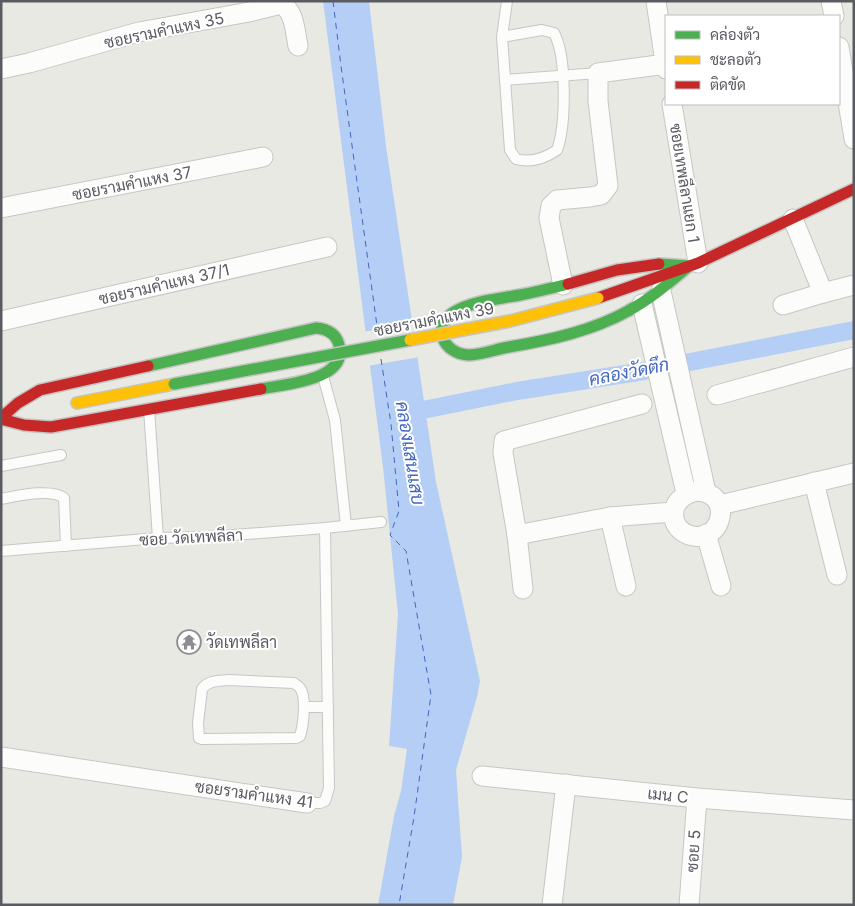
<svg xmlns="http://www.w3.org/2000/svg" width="855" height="906" viewBox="0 0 855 906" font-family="Inter,Sarabun,sans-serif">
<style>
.water{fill:#b5cef5}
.pier{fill:#e9e9e3}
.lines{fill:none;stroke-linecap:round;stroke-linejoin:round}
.canal{stroke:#b5cef5;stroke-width:18}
.ferry{stroke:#4367bf;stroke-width:1;stroke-dasharray:6 5;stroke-linecap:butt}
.lane-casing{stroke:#c6c7c5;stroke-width:12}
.street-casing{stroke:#c6c7c5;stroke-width:21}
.fast-casing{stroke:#c4c5c4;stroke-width:14}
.slow-casing{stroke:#c4c5c4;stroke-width:14}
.jam-casing{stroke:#c4c5c4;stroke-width:14}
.lane{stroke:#fcfcfb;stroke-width:10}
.street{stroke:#fcfcfb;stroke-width:19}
.fast{stroke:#4caf50;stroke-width:11}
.slow{stroke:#ffc107;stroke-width:11}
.jam{stroke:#c62828;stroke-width:11}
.fast-bridge-casing{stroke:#c4c5c4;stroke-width:14;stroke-linecap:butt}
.slow-bridge-casing{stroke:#c4c5c4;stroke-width:14;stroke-linecap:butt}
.fast-bridge{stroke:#4caf50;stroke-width:11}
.slow-bridge{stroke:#ffc107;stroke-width:11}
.labels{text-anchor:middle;stroke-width:4;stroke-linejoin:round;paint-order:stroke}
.street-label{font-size:16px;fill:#595b61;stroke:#fff}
.poi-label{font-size:16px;fill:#595b61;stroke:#fff;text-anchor:start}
.water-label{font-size:18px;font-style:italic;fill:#4367bf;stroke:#fff}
</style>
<rect width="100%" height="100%" fill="#e9e9e3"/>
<!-- water -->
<polygon class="water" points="323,1 369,1 386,146 436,482 480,681 477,697 456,770 462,857 453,905 378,905 394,816 401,791 407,749 389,746 398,614 383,467"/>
<!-- pier -->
<polygon class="pier" points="415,323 420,357 367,366 363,332"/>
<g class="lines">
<!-- canal -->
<polyline class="canal" points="403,414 517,391 644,371 854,330"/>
<!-- ferry -->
<g class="ferry">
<polyline points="333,1 341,66 378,333"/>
<polyline points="381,359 391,424 399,511 390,535 406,551 431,695 414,817 399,905"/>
</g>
<!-- lane casing -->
<g class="lane-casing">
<g id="lane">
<path d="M502,37L542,30L554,33C567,56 566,126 557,150C544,159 531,163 516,159L510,150L502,37L507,1"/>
<polyline points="505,80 598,73"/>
<polyline points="323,376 335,420 346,526"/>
<polyline points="149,409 158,538"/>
<polyline points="1,466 61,455"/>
<path d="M1,499C17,496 51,488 64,498L66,546"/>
<polyline points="1,551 158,538 207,537 325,528 381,522"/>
<path d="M228,680L294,683C295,684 299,686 300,688C307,697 303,727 300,736L296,738L202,739L199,738L198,723L202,689C208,680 219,681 228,680Z"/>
<polyline points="304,707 328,707"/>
<polyline points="307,803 320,803 325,801 329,788 325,528"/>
</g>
</g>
<!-- street casing -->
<g class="street-casing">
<g id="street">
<polyline points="656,1 666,69"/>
<polyline points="831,1 834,16"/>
<polyline points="839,47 854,139"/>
<path d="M1,69L29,63L139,32L249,12L281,4C295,11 295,32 298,46"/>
<polyline points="672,104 698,263"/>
<polyline points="1,208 263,157"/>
<polyline points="793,219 823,293 854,285"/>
<polyline points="563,285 549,218 551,206 557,200 590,197 601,195 608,186 598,101 598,73 666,64"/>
<polyline points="661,291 706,492"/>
<polyline points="642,304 686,493"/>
<polyline points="783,305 823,293"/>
<polyline points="1,321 327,247"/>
<polyline points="717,395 854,357"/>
<polyline points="642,404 504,441 503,453 517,535 610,517 673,512"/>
<polyline points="814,482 837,575"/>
<path d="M697,491C734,493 723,542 693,536C667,531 666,497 697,491Z"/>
<polyline points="720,505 854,473"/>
<polyline points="610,517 626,586"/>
<polyline points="706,534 721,586"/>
<polyline points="517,535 523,589"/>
<polyline points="1,757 307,803"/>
<polyline points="482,776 697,798 854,810"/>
<polyline points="552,905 566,784"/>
<polyline points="689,905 697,798"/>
</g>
</g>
<!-- fast casing -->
<g class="fast-casing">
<g id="fast">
<path d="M568,284C552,288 536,292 520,295C498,299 473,301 454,312C430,326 444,354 468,355C482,355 496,349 509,347C550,340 592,331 628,311C651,299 670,282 689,266L659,264"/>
<path d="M148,366L316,328C327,329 336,333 339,345C348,381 284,384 261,389"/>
</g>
</g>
<!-- slow casing -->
<g class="slow-casing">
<polyline id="slow" points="77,403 174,384"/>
</g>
<!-- jam casing -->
<g class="jam-casing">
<g id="jam">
<polyline points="568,284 617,270 659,264"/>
<polyline points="598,298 698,263 854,189"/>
<polyline points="1,418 18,403 40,390 148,366"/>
<polyline points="1,419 24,425 51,427 261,389"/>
</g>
</g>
<!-- lane -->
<use href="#lane" class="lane"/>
<!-- street -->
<use href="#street" class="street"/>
<!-- fast -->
<use href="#fast" class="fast"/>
<!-- slow -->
<use href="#slow" class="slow"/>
<!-- jam -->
<use href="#jam" class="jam"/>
<!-- fast-bridge casing -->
<g class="fast-bridge-casing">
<polyline id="fast-bridge" points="174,384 410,340"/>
</g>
<!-- slow-bridge casing -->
<g class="slow-bridge-casing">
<polyline id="slow-bridge" points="410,340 510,321 598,298"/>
</g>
<!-- fast-bridge -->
<use href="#fast-bridge" class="fast-bridge"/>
<!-- slow-bridge -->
<use href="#slow-bridge" class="slow-bridge"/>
</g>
<!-- icons -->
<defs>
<g id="temple-ring" transform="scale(1.25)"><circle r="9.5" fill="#fff" stroke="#8b8d8e" stroke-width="1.5"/><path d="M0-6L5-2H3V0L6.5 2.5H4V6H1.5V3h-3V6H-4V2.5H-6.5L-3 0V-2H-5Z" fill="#8b8d8e"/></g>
</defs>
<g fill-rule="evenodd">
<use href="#temple-ring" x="189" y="642"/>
</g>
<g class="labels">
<!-- street labels -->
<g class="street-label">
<text transform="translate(164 30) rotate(-12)" y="6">ซอยรามคำแหง 35</text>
<text transform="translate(132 183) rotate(-11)" y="6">ซอยรามคำแหง 37</text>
<text transform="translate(685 183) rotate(81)" y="6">ซอยเทพลีลาแยก 1</text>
<text transform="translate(164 284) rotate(-13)" y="6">ซอยรามคำแหง 37/1</text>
<text transform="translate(434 319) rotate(-11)" y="6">ซอยรามคำแหง 39</text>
<text transform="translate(191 537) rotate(-3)" y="6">ซอย วัดเทพลีลา</text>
<text transform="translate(254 794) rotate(8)" y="6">ซอยรามคำแหง 41</text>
<text transform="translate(668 795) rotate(6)" y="6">เมน C</text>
<text transform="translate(693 851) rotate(-86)" y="6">ซอย 5</text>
</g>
<!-- poi labels -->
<g class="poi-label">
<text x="206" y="648">วัดเทพลีลา</text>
</g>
<!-- water labels -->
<g class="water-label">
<text transform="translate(629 372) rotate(-11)" y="6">คลองวัดตึก</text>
<text transform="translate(410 453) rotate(81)" y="6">คลองแสนแสบ</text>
</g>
</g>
<!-- border -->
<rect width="855" height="906" fill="none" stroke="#595b61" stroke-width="5"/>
<!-- legend -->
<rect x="665" y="15" width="175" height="90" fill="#ffffff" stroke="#bdbdc0"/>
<rect x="675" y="31" width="25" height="8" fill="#4caf50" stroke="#bdbdc0"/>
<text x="710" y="40" font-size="15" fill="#595b61">คล่องตัว</text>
<rect x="675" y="56" width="25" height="8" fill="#ffc107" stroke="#bdbdc0"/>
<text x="710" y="65" font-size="15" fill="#595b61">ชะลอตัว</text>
<rect x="675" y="81" width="25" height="8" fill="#c62828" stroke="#bdbdc0"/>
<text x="710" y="90" font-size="15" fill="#595b61">ติดขัด</text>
</svg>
